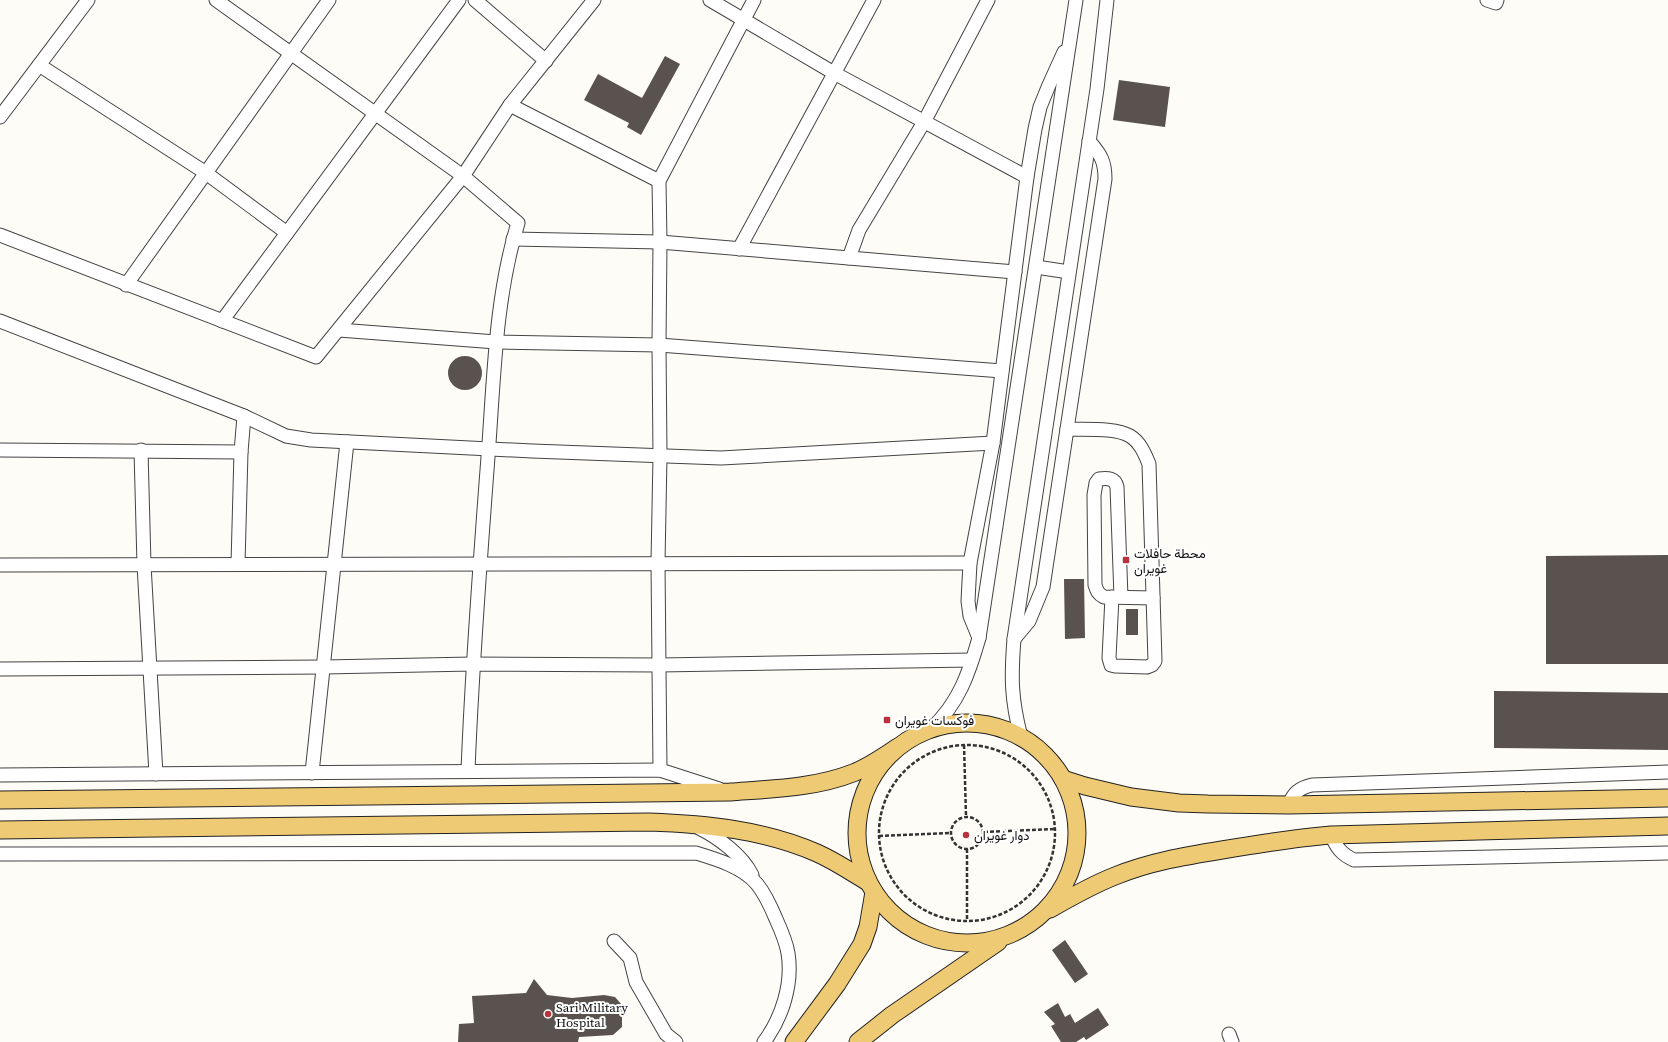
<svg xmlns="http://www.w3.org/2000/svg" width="1668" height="1042" viewBox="0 0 1668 1042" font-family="'Source Serif 4',Vazirmatn,serif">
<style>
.building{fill:#59524e}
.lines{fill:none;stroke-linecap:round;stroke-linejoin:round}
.minor-casing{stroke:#444;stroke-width:15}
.major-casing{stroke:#222;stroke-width:19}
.path{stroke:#333;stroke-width:2.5;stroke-dasharray:4 2;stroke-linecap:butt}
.minor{stroke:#fff;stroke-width:13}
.major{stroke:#efca75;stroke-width:17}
.poi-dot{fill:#b83240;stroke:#fff;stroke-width:1.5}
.labels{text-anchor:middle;stroke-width:4;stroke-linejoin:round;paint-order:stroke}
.poi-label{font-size:13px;fill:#111;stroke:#fff;text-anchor:start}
</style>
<rect width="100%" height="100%" fill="#fefcf6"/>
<!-- building -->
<g class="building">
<polygon points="665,56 680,64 641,135 627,127 629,123 584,100 598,74 642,98"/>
<polygon points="1119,80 1170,87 1165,127 1113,120"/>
<circle cx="465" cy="373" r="17"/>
<polygon points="1668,555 1668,664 1546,664 1546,556"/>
<polygon points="1064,579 1084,579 1085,638 1065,639"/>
<rect x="1126" y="609" width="12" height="26"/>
<polygon points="1494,691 1668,693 1668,750 1494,748"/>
<polygon points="1065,940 1088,974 1075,983 1052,950"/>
<polygon points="534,979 547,995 572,998 604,995 615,997 622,1005 622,1027 613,1035 579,1037 578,1042 458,1042 459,1024 474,1023 472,996 526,993"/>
<polygon points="1058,1003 1065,1017 1070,1014 1075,1023 1098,1008 1109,1025 1086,1040 1084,1037 1076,1042 1061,1042 1051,1026 1055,1024 1044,1012"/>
</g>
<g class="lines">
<!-- minor casing -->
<g class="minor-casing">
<g id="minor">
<path d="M216,0L463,176L518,223C495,298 494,379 488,457C480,562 472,666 468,771"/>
<polyline points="475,0 546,61"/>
<polyline points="710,0 834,73 1027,177"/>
<polyline points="1487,0 1496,3 1497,0"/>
<polyline points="39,65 206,173 287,233"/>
<polyline points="510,105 659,181"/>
<polyline points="0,117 88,0"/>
<polyline points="0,235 316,357 463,176 510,105 594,0"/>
<polyline points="513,239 660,242 1015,272"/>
<polyline points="739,249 874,0"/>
<polyline points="849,258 859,230 924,122 988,0"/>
<polyline points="1036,267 1069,272"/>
<polyline points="126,285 329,0"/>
<polyline points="0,321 244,416 286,436 311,440 532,451 721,458 993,443"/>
<polyline points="222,321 459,0"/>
<polyline points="339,330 496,342 659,345 1002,371"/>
<path d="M1067,429C1084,430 1115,427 1130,436C1140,442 1145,454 1149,464L1155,661L1152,665L1147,667L1115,666L1111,665L1109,658L1112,597"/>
<polyline points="0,450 241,452"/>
<polyline points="141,450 144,565 156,774"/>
<polyline points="238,564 241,452 244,416"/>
<polyline points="0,565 970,563"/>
<path d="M1121,597L1117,487C1115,478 1108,478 1099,479L1096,483L1094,495L1095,585C1097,591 1098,594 1104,597L1153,598"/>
<polyline points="979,638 970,616 968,601 970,563 993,443 1027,177 1035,129 1040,107 1049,85 1064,52"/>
<path d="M1014,639L1029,621L1043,587L1105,179C1105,161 1101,155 1089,141"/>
<polyline points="0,669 324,667 472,664 660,665 972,660"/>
<path d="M931,729C959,703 969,673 979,638L1076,0"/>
<path d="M1021,737C1011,699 1011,677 1014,639L1097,89L1107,0"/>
<polyline points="660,770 658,563 660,456 659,345 660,242 659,181 754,0"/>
<polyline points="312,773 347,442"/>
<polyline points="0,775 660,770 719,789"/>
<path d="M1289,805C1293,793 1299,788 1312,785L1668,772"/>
<path d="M699,828C719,838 742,855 752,875"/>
<path d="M1331,835C1337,848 1341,854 1354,860L1668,853"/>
<path d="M0,854L696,853C716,859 743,867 757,884C765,894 771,907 776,919C781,930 786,941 788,953C793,984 782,1018 764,1042"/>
<polyline points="614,941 630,958 636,982 666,1034 676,1042"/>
<polyline points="1229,1034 1232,1042"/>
</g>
</g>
<!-- major casing -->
<g class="major-casing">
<g id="major">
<circle cx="967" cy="833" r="110"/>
<polyline points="1063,779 1085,786 1131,797 1179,803 1208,804 1289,805 1668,798"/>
<path d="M0,800L730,792C771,789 815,788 853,773C869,767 884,756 898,747"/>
<path d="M0,830L649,822C706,824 765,830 817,853C835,861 851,872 868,882"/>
<path d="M1050,909C1071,897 1092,885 1115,876C1149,862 1185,856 1222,850C1258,844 1294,838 1331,835L1668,826"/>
<polyline points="794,1042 837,984 862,944 868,927 874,892"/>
<polyline points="858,1042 892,1015 998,942"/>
</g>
</g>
<!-- path -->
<g class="path">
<circle cx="967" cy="833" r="88"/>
<polyline points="964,745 966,816"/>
<circle cx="967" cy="833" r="16"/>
<polyline points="984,832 1055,829"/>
<polyline points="879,836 950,833"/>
<polyline points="967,849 967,921"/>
</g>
<!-- minor -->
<use href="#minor" class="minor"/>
<!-- major -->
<use href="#major" class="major"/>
</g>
<!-- markers -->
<g class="poi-dot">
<rect x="1122" y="556" width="8" height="8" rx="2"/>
<rect x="883" y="716" width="8" height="8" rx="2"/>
<circle cx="966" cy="835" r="4"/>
<circle cx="548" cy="1014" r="4"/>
</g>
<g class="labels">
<!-- poi labels -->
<g class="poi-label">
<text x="1134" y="558">محطة حافلات<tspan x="1134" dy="15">غويران</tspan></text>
<text x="895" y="725">فوكسات غويران</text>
<text x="974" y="840">دوار غويران</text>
<text x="556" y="1012">Sari Military<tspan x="556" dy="15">Hospital</tspan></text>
</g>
</g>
</svg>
